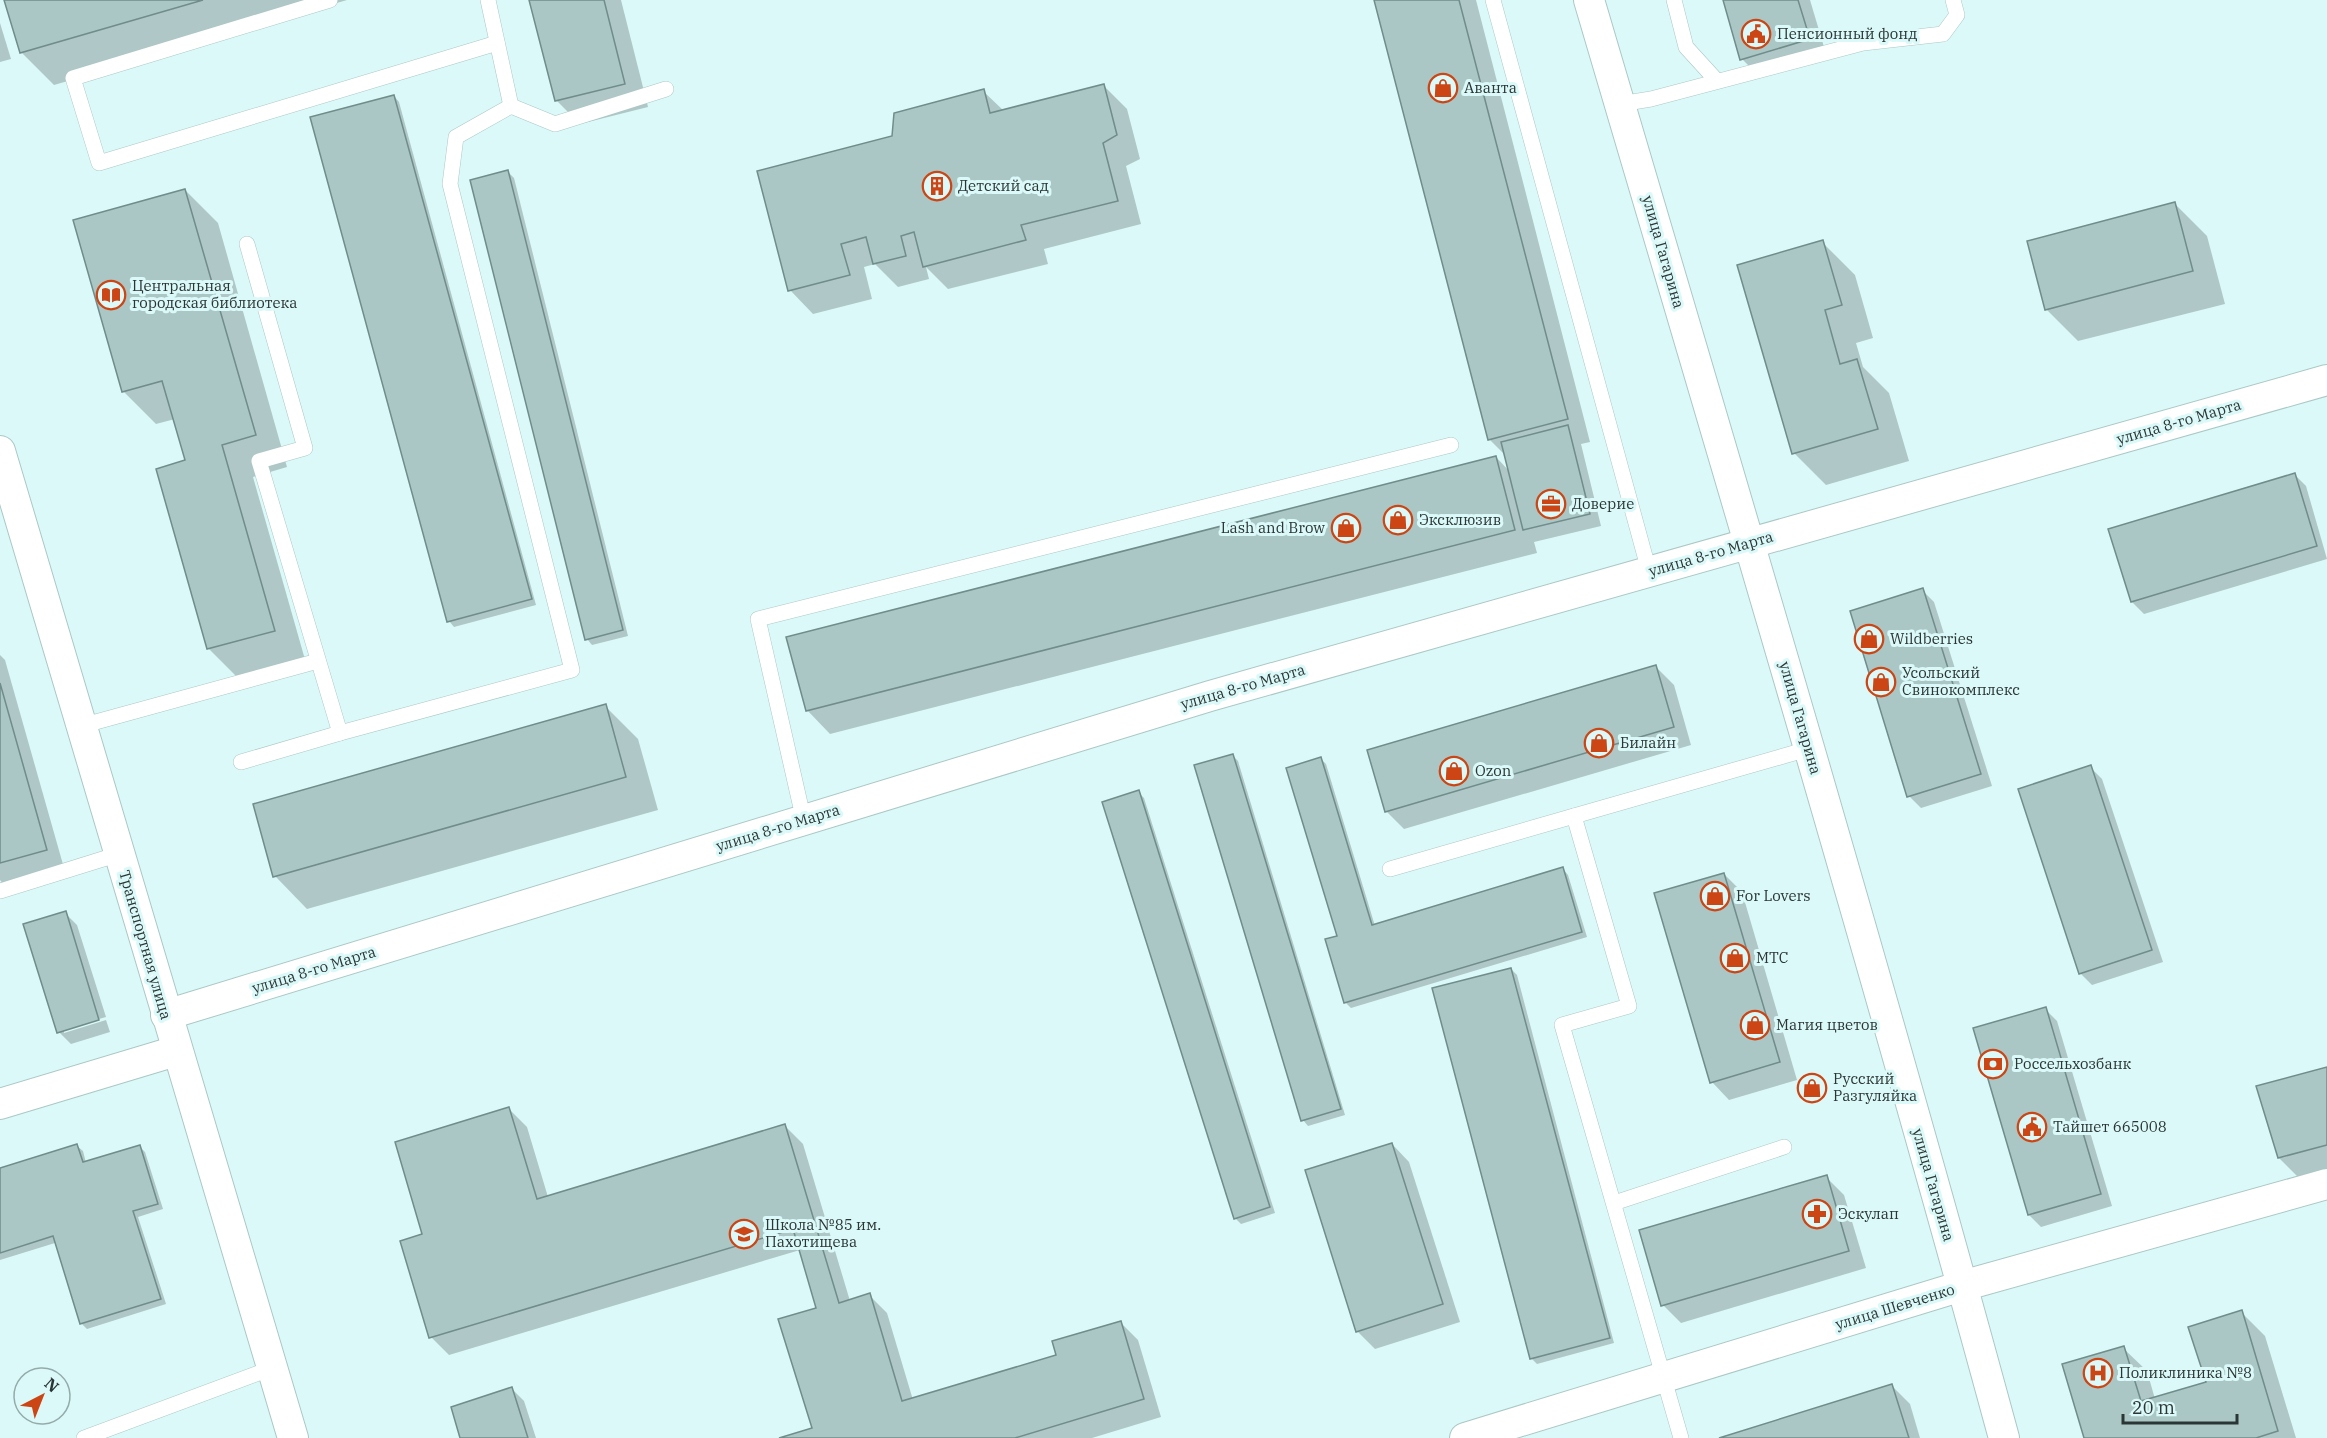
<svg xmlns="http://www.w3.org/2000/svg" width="2327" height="1438" viewBox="0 0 2327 1438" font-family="'IBM Plex Serif',serif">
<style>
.shadow{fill:#0003}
.building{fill:#aac7c5;stroke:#708c8b;stroke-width:1.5}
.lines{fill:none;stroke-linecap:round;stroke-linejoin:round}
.service-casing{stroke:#abc8c6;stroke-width:16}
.minor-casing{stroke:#abc8c6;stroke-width:32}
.service{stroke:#fff;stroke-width:15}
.minor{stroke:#fff;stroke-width:30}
.labels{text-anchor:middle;stroke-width:6;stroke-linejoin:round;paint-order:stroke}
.poi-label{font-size:15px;fill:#2a3635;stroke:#dbf9f8;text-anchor:start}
.street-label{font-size:15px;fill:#2a3635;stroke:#dbf9f8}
</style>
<rect width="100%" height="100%" fill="#dbf9f8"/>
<!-- shadow -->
<g class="shadow">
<polygon points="6,0 347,0 54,85 21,52"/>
<polygon points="531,0 621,0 648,107 580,124 556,100"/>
<polygon points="1375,0 1476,0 1590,442 1581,444 1601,526 1534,542 1537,553 830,734 807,710 1496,457 1510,472 1506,456 1489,439"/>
<polygon points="1724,0 1810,0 1827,57 1760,77 1742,59"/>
<polygon points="0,23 11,59 0,62"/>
<polygon points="1103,85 1127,109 1140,159 1126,166 1141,224 1044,249 1048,264 948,289 926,267 929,279 898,287 875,264 864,267 872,299 813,314 790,290 894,137 983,91 1004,111"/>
<polygon points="394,96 399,102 536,605 454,627 449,621"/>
<polygon points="508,172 514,178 628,636 592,645 587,639"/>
<polygon points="185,190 218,223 287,467 253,477 306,663 241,681 209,649 187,461 175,419 156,424 123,391"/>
<polygon points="2175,204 2207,236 2225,304 2078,341 2046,309"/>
<polygon points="1822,242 1855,275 1873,338 1856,343 1863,367 1889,393 1909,461 1826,485 1794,453"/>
<polygon points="2294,474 2306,486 2327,559 2144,614 2132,602"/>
<polygon points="1922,590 1934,602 1992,786 1921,808 1909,796"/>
<polygon points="0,655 5,660 64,868 4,885 0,880"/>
<polygon points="1656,667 1674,685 1691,745 1404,829 1386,811"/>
<polygon points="605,706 638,739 658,810 307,909 275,876"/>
<polygon points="1232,755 1238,761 1345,1115 1308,1126 1303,1120"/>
<polygon points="1321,759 1326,764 1375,926 1563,869 1568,875 1587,937 1351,1008 1346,1003 1327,940 1339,937"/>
<polygon points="2090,767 2102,779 2163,962 2092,985 2080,973"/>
<polygon points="1138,792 1144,798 1275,1213 1241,1224 1235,1218"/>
<polygon points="1724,874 1742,892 1797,1080 1729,1100 1712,1082"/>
<polygon points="65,913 77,925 106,1017 64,1029 64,1033 106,1020 110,1032 71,1044 59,1032"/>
<polygon points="1511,969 1517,975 1614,1343 1537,1364 1531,1358"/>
<polygon points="2045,1009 2057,1021 2112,1206 2041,1227 2029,1215"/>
<polygon points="2327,1068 2327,1174 2302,1181 2279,1158"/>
<polygon points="509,1109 527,1127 548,1197 785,1126 803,1144 850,1301 869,1295 887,1313 913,1400 1058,1356 1120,1322 1138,1340 1161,1417 1092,1438 784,1438 814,1429 818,1309 800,1250 449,1355 431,1337 424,1235"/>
<polygon points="1392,1144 1409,1162 1460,1322 1375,1349 1357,1331"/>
<polygon points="77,1146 83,1151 86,1163 139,1146 145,1152 163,1209 138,1217 166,1304 87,1329 81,1323 55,1243 0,1260 0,1170"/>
<polygon points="1826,1177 1844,1195 1866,1268 1681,1323 1663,1305"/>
<polygon points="2241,1312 2265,1336 2296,1438 2086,1438 2123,1348 2147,1371 2155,1399 2207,1383"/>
<polygon points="1892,1386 1910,1404 1920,1438 1724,1438"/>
<polygon points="512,1389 524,1401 536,1438 462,1438"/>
</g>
<!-- building -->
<g class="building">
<polygon points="4,0 203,0 20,53"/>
<polygon points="529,0 604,0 625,84 555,101"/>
<polygon points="1374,0 1459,0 1568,419 1488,440"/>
<polygon points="1723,0 1798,0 1810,39 1740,60"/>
<polygon points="1104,84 1117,135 1103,143 1118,201 1021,225 1026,240 923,267 914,232 901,236 906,256 873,264 866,237 841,244 850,275 788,291 757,171 892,136 894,113 984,89 990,113"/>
<polygon points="394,95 532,599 447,622 310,117"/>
<polygon points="508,170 623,630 585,640 470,180"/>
<polygon points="185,189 256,435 222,445 275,631 207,649 156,469 185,460 162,381 122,392 73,220"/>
<polygon points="2175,202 2193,271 2045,310 2027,241"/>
<polygon points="1823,240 1842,305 1825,310 1840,364 1857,359 1878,429 1792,454 1737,265"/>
<polygon points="1568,425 1590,514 1523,530 1501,442"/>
<polygon points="1496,456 1515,530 806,711 786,637"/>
<polygon points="2295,473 2317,546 2131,602 2108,529"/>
<polygon points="1923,588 1981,774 1907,797 1850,611"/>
<polygon points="1656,665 1674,727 1385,812 1367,750"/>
<polygon points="0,683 47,850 0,863"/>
<polygon points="606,704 626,777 273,877 253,804"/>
<polygon points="1233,754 1341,1109 1301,1121 1194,765"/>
<polygon points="1321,757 1372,925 1563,867 1582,932 1344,1003 1325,939 1337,936 1286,768"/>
<polygon points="2091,765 2152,950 2079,974 2018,789"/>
<polygon points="1139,790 1270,1207 1234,1219 1102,802"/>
<polygon points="1724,873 1780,1062 1710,1083 1654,893"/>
<polygon points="66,911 99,1020 57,1033 23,924"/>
<polygon points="1511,968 1610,1338 1530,1359 1432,988"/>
<polygon points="2046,1007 2101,1194 2028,1215 1973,1028"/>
<polygon points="2327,1067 2327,1145 2278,1158 2256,1086"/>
<polygon points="509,1107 537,1199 785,1124 839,1303 870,1293 902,1401 1056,1355 1052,1341 1121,1321 1144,1399 1015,1438 779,1438 812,1428 778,1319 816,1308 793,1229 429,1338 400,1241 422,1234 395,1142"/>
<polygon points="1392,1143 1443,1304 1356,1332 1305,1170"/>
<polygon points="77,1144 83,1162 140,1145 158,1204 133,1211 161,1299 80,1324 53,1236 0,1253 0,1168"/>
<polygon points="1827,1175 1849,1251 1661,1306 1639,1230"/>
<polygon points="2242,1310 2278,1431 2256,1438 2084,1438 2062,1364 2124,1346 2141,1401 2206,1382 2188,1327"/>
<polygon points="1892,1384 1909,1438 1719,1438"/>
<polygon points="512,1387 528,1438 460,1438 451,1407"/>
</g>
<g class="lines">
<!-- service casing -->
<g class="service-casing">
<g id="service">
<polyline points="330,0 73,78 99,163 497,43"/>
<polyline points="488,0 511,106 555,124 666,89"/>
<polyline points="1493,0 1649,571"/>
<polyline points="1674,0 1686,47 1717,81"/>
<polyline points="1620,104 1651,99 1863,43 1943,34 1957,15 1953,0"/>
<polyline points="247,244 305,448 259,461 340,733 572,670 450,184 456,137 511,106"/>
<polyline points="81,726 318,661"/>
<polyline points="241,762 340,733"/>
<polyline points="804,821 758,619 1451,445"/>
<polyline points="1390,869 1574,816"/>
<polyline points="0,891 119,854"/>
<polyline points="1614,1203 1784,1147"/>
<polyline points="84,1438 272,1368"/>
<polyline points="1681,1438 1562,1025 1629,1006 1574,816 1808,749"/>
</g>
</g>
<!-- minor casing -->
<g class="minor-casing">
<g id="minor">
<path d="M1589,0C1730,478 1873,957 2004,1438"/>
<polyline points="0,451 293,1438"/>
<polyline points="166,1015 1210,696 2327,380"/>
<polyline points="0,1104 176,1051"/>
<polyline points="1465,1438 1962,1286 2327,1184"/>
</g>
</g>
<!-- service -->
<use href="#service" class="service"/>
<!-- minor -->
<use href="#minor" class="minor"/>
</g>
<!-- icons -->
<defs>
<g id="civic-ring" transform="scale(1.5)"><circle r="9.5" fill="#dbf9f8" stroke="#cc4514" stroke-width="1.5"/><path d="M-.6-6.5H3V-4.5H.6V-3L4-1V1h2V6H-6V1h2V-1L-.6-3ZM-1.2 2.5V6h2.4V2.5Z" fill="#cc4514"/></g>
<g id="shop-ring" transform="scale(1.5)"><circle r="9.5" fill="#dbf9f8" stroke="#cc4514" stroke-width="1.5"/><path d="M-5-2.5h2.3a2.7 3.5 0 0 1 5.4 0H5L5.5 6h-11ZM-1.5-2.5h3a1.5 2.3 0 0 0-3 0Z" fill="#cc4514"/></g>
<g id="building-ring" transform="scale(1.5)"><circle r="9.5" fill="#dbf9f8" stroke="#cc4514" stroke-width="1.5"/><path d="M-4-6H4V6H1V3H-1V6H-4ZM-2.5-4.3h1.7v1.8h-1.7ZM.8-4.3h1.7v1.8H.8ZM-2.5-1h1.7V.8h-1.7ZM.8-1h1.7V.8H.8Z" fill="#cc4514"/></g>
<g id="library-ring" transform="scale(1.5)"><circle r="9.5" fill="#dbf9f8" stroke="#cc4514" stroke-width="1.5"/><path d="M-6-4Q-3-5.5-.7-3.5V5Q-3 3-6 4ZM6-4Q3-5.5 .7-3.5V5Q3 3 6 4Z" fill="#cc4514"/></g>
<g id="office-ring" transform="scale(1.5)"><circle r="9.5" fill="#dbf9f8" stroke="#cc4514" stroke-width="1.5"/><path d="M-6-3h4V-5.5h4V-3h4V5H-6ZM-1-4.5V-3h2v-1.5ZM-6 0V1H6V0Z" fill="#cc4514"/></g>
<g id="bank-ring" transform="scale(1.5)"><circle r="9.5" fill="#dbf9f8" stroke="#cc4514" stroke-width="1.5"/><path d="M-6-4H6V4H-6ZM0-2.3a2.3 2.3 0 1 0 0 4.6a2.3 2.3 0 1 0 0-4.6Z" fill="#cc4514"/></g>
<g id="pharmacy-ring" transform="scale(1.5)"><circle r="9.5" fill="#dbf9f8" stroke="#cc4514" stroke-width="1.5"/><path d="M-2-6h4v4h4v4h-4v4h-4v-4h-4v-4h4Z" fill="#cc4514"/></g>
<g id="school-ring" transform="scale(1.5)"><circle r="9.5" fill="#dbf9f8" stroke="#cc4514" stroke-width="1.5"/><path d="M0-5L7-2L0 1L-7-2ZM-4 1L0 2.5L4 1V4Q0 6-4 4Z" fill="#cc4514"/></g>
<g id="hospital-ring" transform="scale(1.5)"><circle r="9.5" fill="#dbf9f8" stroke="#cc4514" stroke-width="1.5"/><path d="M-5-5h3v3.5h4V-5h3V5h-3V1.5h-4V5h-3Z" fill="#cc4514"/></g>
</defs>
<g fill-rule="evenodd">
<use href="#civic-ring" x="1756" y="34"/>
<use href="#shop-ring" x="1443" y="88"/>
<use href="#building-ring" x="937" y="186"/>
<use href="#library-ring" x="111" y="295"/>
<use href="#office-ring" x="1551" y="504"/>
<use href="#shop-ring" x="1398" y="520"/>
<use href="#shop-ring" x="1346" y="528"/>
<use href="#shop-ring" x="1869" y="639"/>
<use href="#shop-ring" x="1881" y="682"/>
<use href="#shop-ring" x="1599" y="743"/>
<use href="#shop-ring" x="1454" y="771"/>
<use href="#shop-ring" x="1715" y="896"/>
<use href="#shop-ring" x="1735" y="958"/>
<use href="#shop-ring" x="1755" y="1025"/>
<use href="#bank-ring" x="1993" y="1064"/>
<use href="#shop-ring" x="1812" y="1088"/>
<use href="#civic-ring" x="2032" y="1127"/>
<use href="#pharmacy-ring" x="1817" y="1214"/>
<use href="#school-ring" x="744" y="1234"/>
<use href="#hospital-ring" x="2098" y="1373"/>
</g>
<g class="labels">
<!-- poi labels -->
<g class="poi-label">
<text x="1777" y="39">Пенсионный фонд</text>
<text x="1464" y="93">Аванта</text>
<text x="958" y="191">Детский сад</text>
<text x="132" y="291">Центральная<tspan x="132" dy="17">городская библиотека</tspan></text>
<text x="1572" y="509">Доверие</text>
<text x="1419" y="525">Эксклюзив</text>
<text x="1325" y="533" text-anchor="end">Lash and Brow</text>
<text x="1890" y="644">Wildberries</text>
<text x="1902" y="678">Усольский<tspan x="1902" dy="17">Свинокомплекс</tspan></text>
<text x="1620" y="748">Билайн</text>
<text x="1475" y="776">Ozon</text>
<text x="1736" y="901">For Lovers</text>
<text x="1756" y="963">МТС</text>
<text x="1776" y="1030">Магия цветов</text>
<text x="2014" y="1069">Россельхозбанк</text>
<text x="1833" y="1084">Русский<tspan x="1833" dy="17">Разгуляйка</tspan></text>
<text x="2053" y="1132">Тайшет 665008</text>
<text x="1838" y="1219">Эскулап</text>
<text x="765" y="1230">Школа №85 им.<tspan x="765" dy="17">Пахотищева</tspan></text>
<text x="2119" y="1378">Поликлиника №8</text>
</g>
<!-- street labels -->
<g class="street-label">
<text transform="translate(1663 252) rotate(74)" y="5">улица Гагарина</text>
<text transform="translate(2179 422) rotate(-16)" y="5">улица 8-го Марта</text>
<text transform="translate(1711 554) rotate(-16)" y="5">улица 8-го Марта</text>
<text transform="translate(1243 687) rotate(-16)" y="5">улица 8-го Марта</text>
<text transform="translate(1800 718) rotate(74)" y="5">улица Гагарина</text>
<text transform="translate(778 828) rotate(-17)" y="5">улица 8-го Марта</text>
<text transform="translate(145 945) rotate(74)" y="5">Транспортная улица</text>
<text transform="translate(314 970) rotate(-17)" y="5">улица 8-го Марта</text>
<text transform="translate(1933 1185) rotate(74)" y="5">улица Гагарина</text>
<text transform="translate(1895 1307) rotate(-17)" y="5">улица Шевченко</text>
</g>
</g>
<!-- north arrow -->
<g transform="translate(42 1396) rotate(42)"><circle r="28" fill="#dbf9f8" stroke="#94abaa" stroke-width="1.5"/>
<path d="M0-4.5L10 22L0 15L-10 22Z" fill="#cc4514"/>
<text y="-9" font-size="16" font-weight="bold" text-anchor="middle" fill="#2a3635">N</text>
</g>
<!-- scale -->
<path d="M2123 1414v9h114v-9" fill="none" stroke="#2a3635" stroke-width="3"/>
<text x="2132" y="1414" font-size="18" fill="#2a3635" stroke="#dbf9f8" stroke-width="4.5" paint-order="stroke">20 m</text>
</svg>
